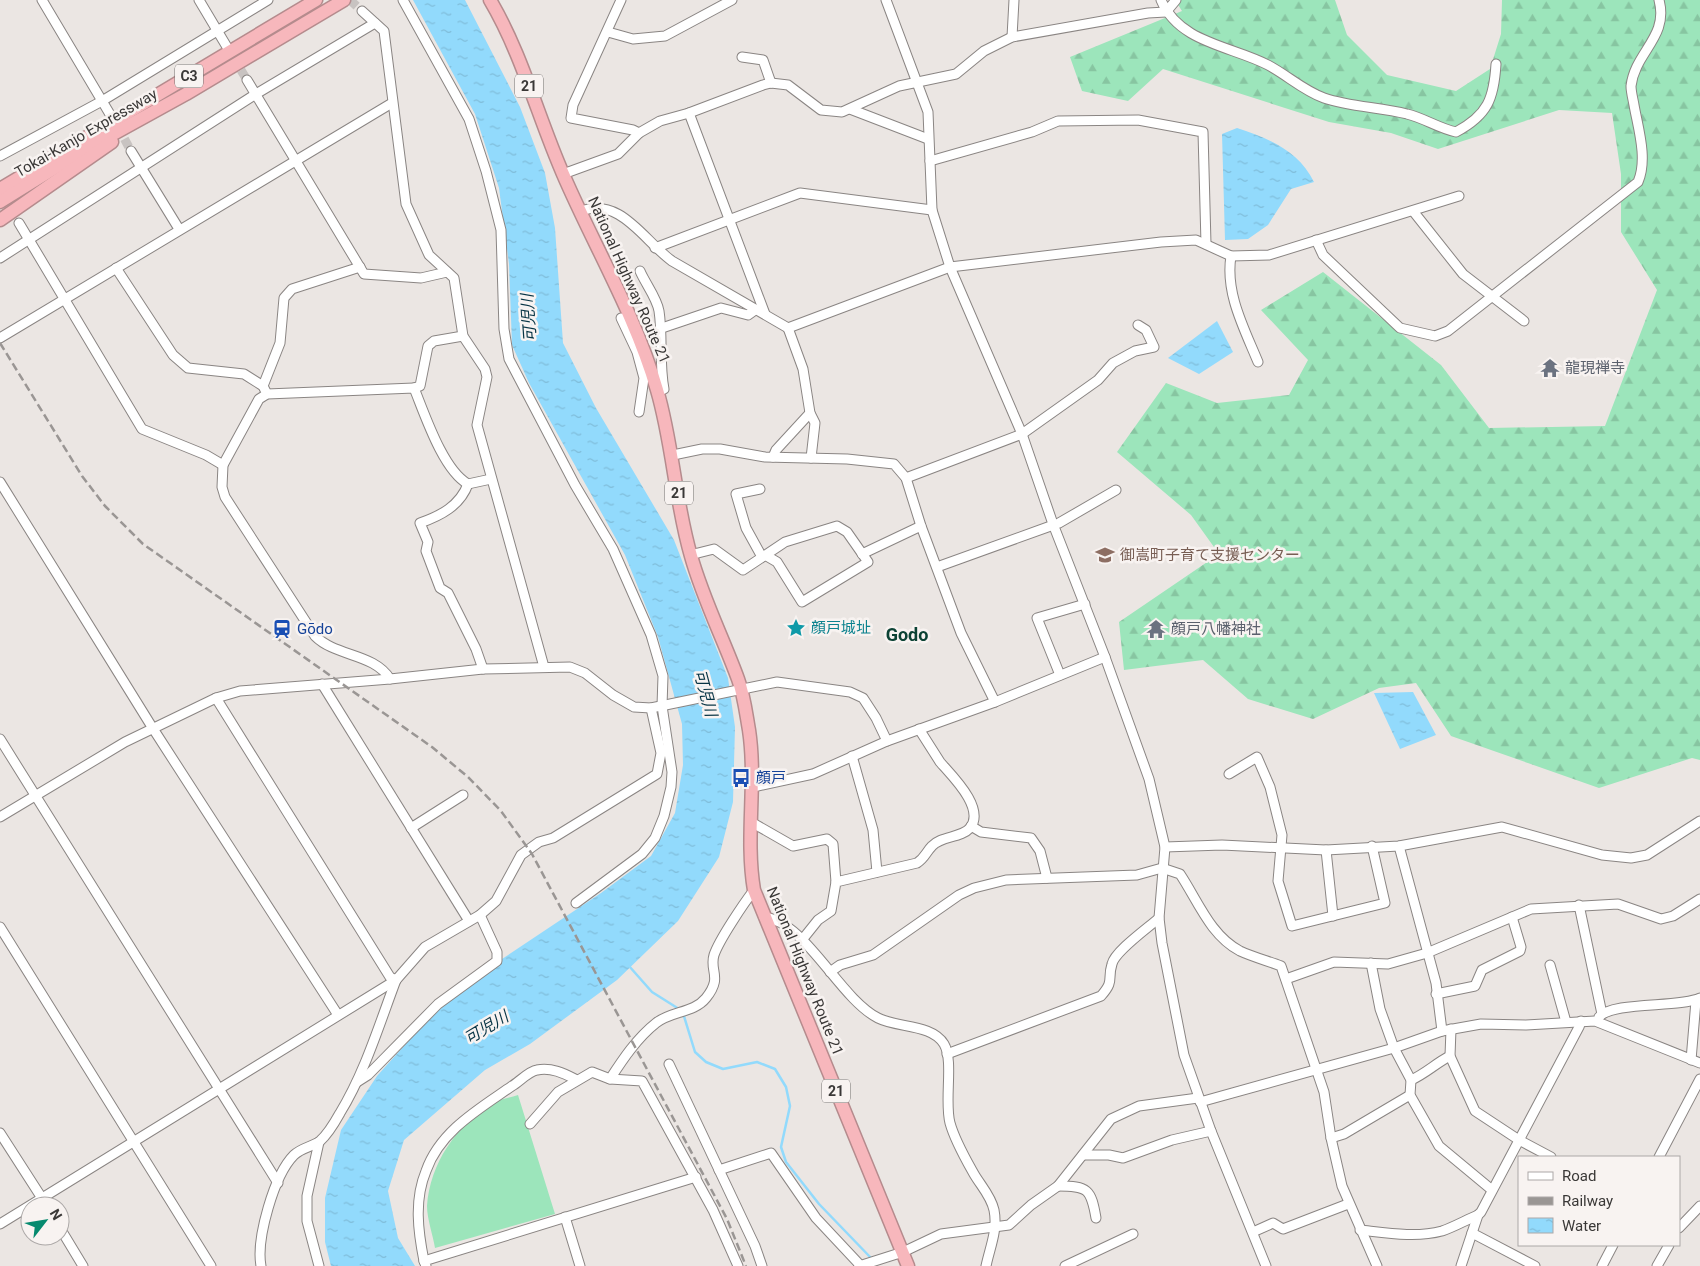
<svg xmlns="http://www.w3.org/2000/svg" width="1700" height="1266" viewBox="0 0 1700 1266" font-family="Roboto,'Noto Sans JP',sans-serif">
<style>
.forest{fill:url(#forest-firs)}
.pitch{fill:#9ce5bb}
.water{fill:url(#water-ripples)}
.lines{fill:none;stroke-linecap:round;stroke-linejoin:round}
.stream{stroke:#92dafc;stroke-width:2.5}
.minor-tunnel{stroke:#c8c3c1;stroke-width:9;stroke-dasharray:9 4.5;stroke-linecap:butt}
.minor-casing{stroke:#8a8583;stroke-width:11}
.highway-casing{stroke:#b58b8d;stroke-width:15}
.minor{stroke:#fff;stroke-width:9}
.highway{stroke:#f7b7bc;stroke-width:12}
.rail{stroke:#9a9694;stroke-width:2.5;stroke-dasharray:8 4;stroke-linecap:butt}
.labels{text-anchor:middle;stroke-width:5;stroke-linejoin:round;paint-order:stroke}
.shield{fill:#f8f3f1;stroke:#73706f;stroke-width:1}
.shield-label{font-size:14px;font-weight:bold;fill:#3a3837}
.street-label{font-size:15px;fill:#3a3837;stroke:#f8f3f1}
.worship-label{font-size:15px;fill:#5b616d;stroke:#f8f3f1;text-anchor:start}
.education-label{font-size:15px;fill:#785e54;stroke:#f8f3f1;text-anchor:start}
.culture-label{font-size:15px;fill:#0d838f;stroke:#f8f3f1;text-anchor:start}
.transit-label{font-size:15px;fill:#164399;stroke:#f8f3f1;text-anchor:start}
.water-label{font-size:16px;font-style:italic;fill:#073445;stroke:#f8f3f1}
.quarter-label{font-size:18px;font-weight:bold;fill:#0c4335;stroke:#f8f3f1}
</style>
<defs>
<pattern id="forest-firs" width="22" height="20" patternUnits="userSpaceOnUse" patternTransform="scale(1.25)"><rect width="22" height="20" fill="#9ce5bb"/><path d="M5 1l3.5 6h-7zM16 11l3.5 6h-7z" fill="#87c5a1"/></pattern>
<pattern id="water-ripples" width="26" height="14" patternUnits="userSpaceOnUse" patternTransform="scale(1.25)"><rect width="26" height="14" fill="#92dafc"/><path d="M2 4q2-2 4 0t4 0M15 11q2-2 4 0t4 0" fill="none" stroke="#7fbcd9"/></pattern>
</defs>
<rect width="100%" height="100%" fill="#ebe6e3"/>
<!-- forest -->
<polygon class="forest" points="1175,0 1335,0 1347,35 1387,75 1456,91 1490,69 1501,34 1502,0 1700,0 1700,760 1692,758 1599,788 1451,736 1416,683 1379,688 1313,719 1248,699 1203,660 1124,670 1119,622 1219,554 1191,515 1117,452 1166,383 1217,403 1289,395 1308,360 1261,310 1323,272 1441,365 1489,428 1605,426 1657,290 1621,232 1621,174 1612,113 1559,110 1438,149 1391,133 1329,122 1163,69 1128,101 1082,91 1070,57 1182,11"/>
<!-- pitch -->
<path class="pitch" d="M518,1095L555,1214L435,1248C433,1235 427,1219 427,1206C430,1164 456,1125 492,1104C499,1099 510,1098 518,1095Z"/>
<!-- water -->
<g class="water">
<polygon points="413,0 465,0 520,107 545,173 555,228 563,343 596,408 674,540 728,678 735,727 733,802 719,857 678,921 617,980 530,1044 485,1070 404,1140 388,1191 398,1238 415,1266 331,1266 325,1242 325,1198 341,1130 377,1076 430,1017 496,963 601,893 651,856 675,813 683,765 682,724 658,637 625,555 529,383 512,345 509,264 499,188 475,114"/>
<path d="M1237,128C1268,138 1299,151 1314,182L1291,189L1268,225L1248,239L1225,240L1222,134Z"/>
<polygon points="1217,321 1233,352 1199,374 1168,358"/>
<polygon points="1413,692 1436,735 1400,749 1374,693"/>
</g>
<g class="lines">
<!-- stream -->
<g class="stream">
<polyline points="629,966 652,992 679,1009"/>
<polyline points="683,1013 695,1052 706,1062 723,1069 757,1062 775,1069 786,1087 790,1106 781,1147 786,1162 819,1204 872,1259"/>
</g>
<!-- minor-tunnel -->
<g class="minor-tunnel">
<polyline points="350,0 362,11"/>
<polyline points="227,47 247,80"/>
<polyline points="118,127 131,151"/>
</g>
<!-- minor casing -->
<g class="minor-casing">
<g id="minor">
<polyline points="42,0 111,116"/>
<polyline points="199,0 227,47"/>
<polyline points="403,0 469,119 486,171 501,230 504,329 509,359 575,485 613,549 651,635 663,676 662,706 672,772 671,787 664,816 655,838 642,854 576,903"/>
<polyline points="621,0 573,105 571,118 633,130 639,133"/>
<polyline points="886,0 928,112 932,210 950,267 1022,434 1053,524 1105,657 1149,779 1165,847 1159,918 1162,943 1184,1055 1211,1131 1266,1266"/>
<path d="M1161,0C1179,43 1232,46 1268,65C1287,75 1304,91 1324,98C1350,107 1380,107 1407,114C1424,118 1438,128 1456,132C1488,115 1494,98 1496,64"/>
<polyline points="362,11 384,31 406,204 429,255 454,278 463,336 485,369 487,377 477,425 544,667"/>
<polyline points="608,32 633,39 665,36 732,0"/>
<polyline points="1012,37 1014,0"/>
<polyline points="742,57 763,60 771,83"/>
<polyline points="247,80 364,274 421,278 447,272"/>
<polyline points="850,109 928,139"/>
<polyline points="689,113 765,314"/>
<polyline points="131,151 179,229"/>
<polyline points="0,156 102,101 268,0"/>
<polyline points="930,161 1032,132 1058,121 1138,120 1203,132 1206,244"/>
<polyline points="563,174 618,154 639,133 660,121 689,113 763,85 771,83 788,85 821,110 842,112 899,86 956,74 984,51 1012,37 1148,13 1166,12 1176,0"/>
<path d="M581,211C621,197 643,240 672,261L788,328"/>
<polyline points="1413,211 1463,274 1524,321"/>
<polyline points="19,223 142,429 206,455 223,465"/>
<path d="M1316,240L1323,255L1400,328L1435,336L1448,331L1638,182C1648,159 1638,128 1634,105C1633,99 1631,92 1631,86C1635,52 1669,37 1659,0"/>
<polyline points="655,248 800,193 932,210"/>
<path d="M1231,256C1225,293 1244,328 1258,362"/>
<polyline points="0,258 256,94 375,23"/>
<polyline points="116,268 173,355 188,368 244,374 263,386 267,394"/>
<path d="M640,271C645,283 657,298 659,311C663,337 659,363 664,389L658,392"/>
<polyline points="621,318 637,352 644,378 639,412"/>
<polyline points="662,328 721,308 748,315 755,310"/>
<polyline points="788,328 950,267 1161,242 1196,240 1231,256 1269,255 1459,196"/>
<polyline points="788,328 803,369 810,413 815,423 811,458"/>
<polyline points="0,338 392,103"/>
<polyline points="263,386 280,343 284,298 292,289 360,267"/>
<polyline points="414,388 420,386 428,346 434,341 463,336"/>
<polyline points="673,455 702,449 720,449 765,457 847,459 894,464 906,478 921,526 961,633 995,702"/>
<polyline points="773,457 776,450 810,413"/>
<polyline points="906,478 1022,434 1098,380 1113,363 1135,351 1154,347 1146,330 1138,325"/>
<polyline points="0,482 152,727 338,1015"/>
<path d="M468,484C460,506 440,516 420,523L428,542L426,551L440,588L448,593L476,649L483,669"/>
<polyline points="760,489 736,494 746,528 762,557"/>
<polyline points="862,554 921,526"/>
<polyline points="690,555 714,549 743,570 785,542 837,526 847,532 868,562 802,602 777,562 765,555"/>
<polyline points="937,567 1059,523 1116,490"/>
<polyline points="1060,675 1037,618 1085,604"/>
<path d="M390,679C374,653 336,657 315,636L225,497L222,487L223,465L259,399L267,394L414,388C425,415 443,470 468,484L491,479"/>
<polyline points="322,684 469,921"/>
<polyline points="216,698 390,977 396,980"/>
<polyline points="0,739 278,1183"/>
<polyline points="852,756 873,830 877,872"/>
<polyline points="1229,774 1257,757 1270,787 1282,835 1278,881 1292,926 1385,903 1372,846"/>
<polyline points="753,787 813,774 887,741 995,702 1105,657"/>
<polyline points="0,817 125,742 216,698 240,691 390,679 483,669 570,667 585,673 613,695 634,707 651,708 777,682 850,692 863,698 876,718 887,741"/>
<polyline points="751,822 793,846 827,839 833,844 836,882"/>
<polyline points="971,826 981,832 1031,838 1040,851 1047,878"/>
<polyline points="411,828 463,795"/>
<polyline points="1399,846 1436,983 1442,1031"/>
<polyline points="1165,847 1222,845 1326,850 1399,846 1502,827 1602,855 1631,858 1647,855 1700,821"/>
<polyline points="1326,850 1333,916"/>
<polyline points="1579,905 1602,1014"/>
<path d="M764,917C806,922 839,998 878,1018C898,1028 932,1024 944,1044C954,1061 944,1101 950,1123C955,1141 965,1158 974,1174C981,1186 991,1196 994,1210C998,1230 990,1247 986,1266"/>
<polyline points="0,927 211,1266"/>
<path d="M802,940L818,920L831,911L836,882L917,863C925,858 926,852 932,846C941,836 961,838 970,828C986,808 951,775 940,762C933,751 926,740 919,729"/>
<polyline points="1371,963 1380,1009 1394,1048 1411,1080 1410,1095 1439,1146 1492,1190"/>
<polyline points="1550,965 1566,1022"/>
<path d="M830,972L840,965L873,955L959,895L974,888L1006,880L1137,875L1162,868L1180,874C1198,901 1210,935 1240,951C1253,957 1268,961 1281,966L1324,1092L1331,1138L1342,1186L1377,1266"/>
<polyline points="1286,979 1334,962 1388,964 1427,953 1531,909 1618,904 1661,919 1673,916 1700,899"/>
<polyline points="1436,994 1475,986 1482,970 1520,951 1521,947 1512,917"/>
<path d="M1599,1017C1613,1001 1679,1008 1700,998"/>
<polyline points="1451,1029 1450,1056 1475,1111 1519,1140 1551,1157"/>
<path d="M947,1054L1101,996C1115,980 1107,980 1112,964C1115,951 1148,928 1159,918"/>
<polyline points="1691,1060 1696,1001"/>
<polyline points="669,1064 755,1246 762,1266"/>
<polyline points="610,1079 642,1081 713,1210 738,1266"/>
<path d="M1411,1080C1425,1074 1436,1063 1450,1056"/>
<polyline points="357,1082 368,1075 438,1004 497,961 497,952 480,915"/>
<polyline points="1200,1102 1394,1048 1442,1031 1481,1024 1526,1025 1595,1021 1700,1063"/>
<path d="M530,1124L558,1092L592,1072L610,1079C623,1059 637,1038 656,1023C671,1011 694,1013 706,998C723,977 709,971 714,955C719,940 744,903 754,890"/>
<polyline points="0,1133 47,1206"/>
<polyline points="1331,1138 1344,1134 1410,1095"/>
<polyline points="1083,1155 1109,1155 1123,1158 1172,1140 1211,1131"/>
<polyline points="1659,1157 1700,1079"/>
<polyline points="719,1170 771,1153 816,1218 861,1266"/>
<path d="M1058,1186C1088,1186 1091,1189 1096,1218"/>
<polyline points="565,1217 580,1266"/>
<polyline points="0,1224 396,980 425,947 480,915 496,901 521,855 539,842 553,838 657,774 661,753 651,708"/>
<polyline points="60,1228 83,1266"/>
<polyline points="1679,1228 1700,1206"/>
<path d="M1360,1230C1387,1233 1416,1238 1442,1231C1454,1227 1466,1220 1478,1215"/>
<polyline points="1253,1232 1273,1223 1283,1229 1348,1204"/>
<polyline points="1472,1233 1535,1266"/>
<path d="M424,1261C418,1231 414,1200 426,1171C440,1131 479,1109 512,1086C519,1082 529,1071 537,1070C552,1067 565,1074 577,1080"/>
<path d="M261,1266C256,1239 274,1175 294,1155C301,1148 314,1146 320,1141C328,1134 335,1122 340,1113C365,1072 379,1025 396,980"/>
<polyline points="319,1266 307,1221 307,1196 319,1142"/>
<polyline points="426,1266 424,1261 696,1177"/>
<polyline points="859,1266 903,1252 941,1234 1009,1225 1031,1205 1058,1186 1111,1119 1139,1106 1198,1098"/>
<polyline points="1065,1266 1133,1234"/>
<polyline points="1461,1266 1478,1215 1481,1212 1579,1027 1581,1021"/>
<polyline points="1602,1266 1613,1245"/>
<polyline points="1657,1266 1669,1245"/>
</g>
</g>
<!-- highway casing -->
<g class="highway-casing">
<g id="highway">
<path d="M490,0C522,54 538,117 563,174C594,246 635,314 657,390C673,444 675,502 691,556C703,599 723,638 738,679C744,695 746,713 749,730C757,783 745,837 754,890L908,1266"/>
<polyline points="0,189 316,0"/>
<polyline points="0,202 79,153 186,94 344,0"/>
<polyline points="0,220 112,142"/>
</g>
</g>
<!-- minor -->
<use href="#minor" class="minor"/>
<!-- highway -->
<use href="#highway" class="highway"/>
<!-- rail -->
<polyline class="rail" points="0,343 82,476 105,506 143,544 432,747 468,777 501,811 532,854 727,1219 746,1266"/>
</g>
<!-- icons -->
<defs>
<g id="temple-bare" transform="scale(1.5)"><path d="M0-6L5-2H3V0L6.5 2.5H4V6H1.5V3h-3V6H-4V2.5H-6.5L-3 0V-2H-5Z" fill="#6b7280" stroke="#f8f3f1" stroke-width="2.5" paint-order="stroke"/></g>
<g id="school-bare" transform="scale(1.5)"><path d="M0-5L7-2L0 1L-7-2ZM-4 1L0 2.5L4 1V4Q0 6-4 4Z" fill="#8d6e63" stroke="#f8f3f1" stroke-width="2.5" paint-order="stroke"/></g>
<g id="sight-bare" transform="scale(1.5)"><path d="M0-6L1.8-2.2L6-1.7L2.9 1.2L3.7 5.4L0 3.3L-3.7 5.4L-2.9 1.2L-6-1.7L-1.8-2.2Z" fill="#0f9aa8" stroke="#f8f3f1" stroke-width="2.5" paint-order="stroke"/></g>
<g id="station-bare" transform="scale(1.5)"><path d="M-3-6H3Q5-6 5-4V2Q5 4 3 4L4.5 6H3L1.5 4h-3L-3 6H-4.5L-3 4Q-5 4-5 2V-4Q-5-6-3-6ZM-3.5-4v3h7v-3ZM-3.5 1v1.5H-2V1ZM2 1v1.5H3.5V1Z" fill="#1a4fb4" stroke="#f8f3f1" stroke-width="2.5" paint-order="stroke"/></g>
<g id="bus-bare" transform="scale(1.5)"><path d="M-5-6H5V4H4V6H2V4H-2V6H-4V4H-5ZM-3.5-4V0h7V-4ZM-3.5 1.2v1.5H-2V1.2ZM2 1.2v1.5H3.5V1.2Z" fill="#1a4fb4" stroke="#f8f3f1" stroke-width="2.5" paint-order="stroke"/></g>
</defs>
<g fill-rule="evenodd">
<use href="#temple-bare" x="1550" y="368"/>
<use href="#school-bare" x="1105" y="555"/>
<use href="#sight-bare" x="796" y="628"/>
<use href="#station-bare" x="282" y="629"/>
<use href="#temple-bare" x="1156" y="629"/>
<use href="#bus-bare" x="741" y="778"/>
</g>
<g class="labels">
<!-- shield labels -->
<g class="shield">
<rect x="175" y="64.5" width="28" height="23" rx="4"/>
<rect x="515" y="74.5" width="28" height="23" rx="4"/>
<rect x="665" y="481.5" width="28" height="23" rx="4"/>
<rect x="822" y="1079.5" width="28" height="23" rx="4"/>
</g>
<g class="shield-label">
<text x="189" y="81">C3</text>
<text x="529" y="91">21</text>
<text x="679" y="498">21</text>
<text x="836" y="1096">21</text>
</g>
<!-- street labels -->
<g class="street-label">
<text transform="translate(86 133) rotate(-30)" y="5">Tokai-Kanjo Expressway</text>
<text transform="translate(629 280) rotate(66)" y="5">National Highway Route 21</text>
<text transform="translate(805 971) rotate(68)" y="5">National Highway Route 21</text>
</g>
<!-- worship labels -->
<g class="worship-label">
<text x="1565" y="373">龍現禅寺</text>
<text x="1171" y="634">顔戸八幡神社</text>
</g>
<!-- education labels -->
<g class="education-label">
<text x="1120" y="560">御嵩町子育て支援センター</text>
</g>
<!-- culture labels -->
<g class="culture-label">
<text x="811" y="633">顔戸城址</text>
</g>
<!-- transit labels -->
<g class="transit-label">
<text x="297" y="634">Gōdo</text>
<text x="756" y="783">顔戸</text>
</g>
<!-- water labels -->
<g class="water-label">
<text transform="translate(528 318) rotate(-94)" y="6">可児川</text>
<text transform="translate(706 693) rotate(75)" y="6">可児川</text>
<text transform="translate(486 1027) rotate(-31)" y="6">可児川</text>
</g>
<!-- quarter labels -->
<g class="quarter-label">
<text x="907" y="641">Godo</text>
</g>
</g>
<!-- legend -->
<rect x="1518" y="1156" width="162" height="90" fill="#f8f3f1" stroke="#aca8a7"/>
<rect x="1528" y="1172" width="25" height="8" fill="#ffffff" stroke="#aca8a7"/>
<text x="1562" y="1181" font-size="15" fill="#3a3837">Road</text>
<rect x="1528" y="1197" width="25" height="8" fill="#9a9694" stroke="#aca8a7"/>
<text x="1562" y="1206" font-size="15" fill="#3a3837">Railway</text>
<rect x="1528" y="1218" width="25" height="15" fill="url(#water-ripples)" stroke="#aca8a7"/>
<text x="1562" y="1231" font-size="15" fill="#3a3837">Water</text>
<!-- north arrow -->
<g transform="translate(45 1221) rotate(59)"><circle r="24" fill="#f8f3f1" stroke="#aca8a7"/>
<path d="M0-4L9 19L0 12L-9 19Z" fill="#068a6f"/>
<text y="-8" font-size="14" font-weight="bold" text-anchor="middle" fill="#3a3837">N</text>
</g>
</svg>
